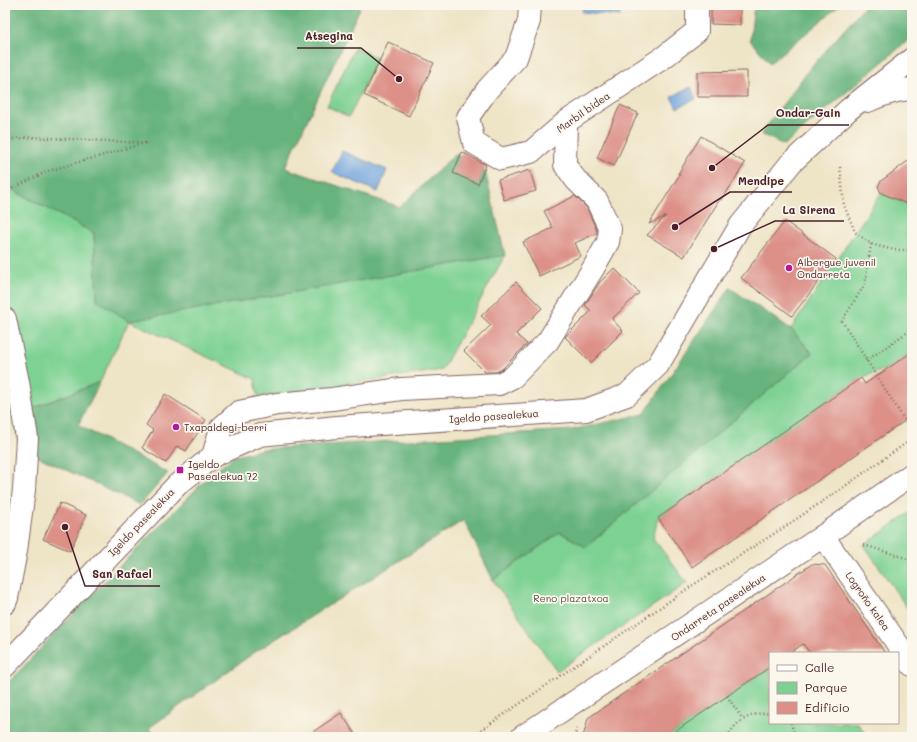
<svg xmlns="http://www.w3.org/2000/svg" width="917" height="742" viewBox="0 0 917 742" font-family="Mali,sans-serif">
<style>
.green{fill:#7dd193;stroke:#64785f}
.forest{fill:#66b37d;stroke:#586954}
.water{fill:#6fa4dc;stroke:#5c6284}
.building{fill:#dc9088}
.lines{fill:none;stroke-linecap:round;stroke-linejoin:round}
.street-casing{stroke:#836461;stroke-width:24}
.secondary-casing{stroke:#836461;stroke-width:24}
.path{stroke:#836461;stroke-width:2.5;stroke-dasharray:1 3;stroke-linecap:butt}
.street{stroke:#fff;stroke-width:22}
.secondary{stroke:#fff;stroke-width:22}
.poi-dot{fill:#b5179e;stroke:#fbf7ec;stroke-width:1.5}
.labels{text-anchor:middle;stroke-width:3.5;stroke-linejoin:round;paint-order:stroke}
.street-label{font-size:10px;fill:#4a1f2b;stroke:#fbf7ec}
.poi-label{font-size:10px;fill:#4a1f2b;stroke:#fbf7ec;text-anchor:start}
.park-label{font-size:10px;fill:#59544a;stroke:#fbf7ec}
.leader{fill:none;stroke:#4a1f2b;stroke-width:1.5}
.callout-dot{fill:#4a1f2b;stroke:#fbf7ec;stroke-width:1.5}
.callout-label{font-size:11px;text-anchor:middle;font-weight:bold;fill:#4a1f2b;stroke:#fbf7ec;stroke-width:3.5;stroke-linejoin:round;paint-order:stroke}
</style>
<rect width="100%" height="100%" fill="#fbf7ec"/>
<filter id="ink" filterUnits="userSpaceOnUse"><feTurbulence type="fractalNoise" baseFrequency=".025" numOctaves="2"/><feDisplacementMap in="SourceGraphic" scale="8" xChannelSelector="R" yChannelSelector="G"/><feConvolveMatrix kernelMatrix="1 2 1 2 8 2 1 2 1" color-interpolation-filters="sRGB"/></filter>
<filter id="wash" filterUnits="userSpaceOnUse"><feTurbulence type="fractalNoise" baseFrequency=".012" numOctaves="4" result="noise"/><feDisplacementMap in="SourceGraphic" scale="16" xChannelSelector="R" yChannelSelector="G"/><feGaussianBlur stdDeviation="0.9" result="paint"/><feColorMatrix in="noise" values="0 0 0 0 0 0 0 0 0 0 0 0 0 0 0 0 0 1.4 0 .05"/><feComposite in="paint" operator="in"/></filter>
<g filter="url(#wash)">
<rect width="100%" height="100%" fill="#eee4c6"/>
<!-- green -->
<g class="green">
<polygon points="355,47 377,58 349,117 327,106"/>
<polygon points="5,186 94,233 97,299 129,321 505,255 442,370 258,397 255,379 129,321 100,382 31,409 20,448 5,377"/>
<polygon points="881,193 912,206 912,352 886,369 861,378 658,518 653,538 687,583 557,671 493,580 560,532 586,547 812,353 791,329"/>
<polygon points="912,511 912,615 864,545"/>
<polygon points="770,667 770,723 858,723 866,735 863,737 667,737"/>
</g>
<!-- forest -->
<g class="forest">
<polygon points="5,5 356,5 360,8 285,168 400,207 455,154 485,171 505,255 129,321 97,300 94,233 5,186"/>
<polygon points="754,5 840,5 770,63 750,40"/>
<polygon points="866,5 912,5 912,37 784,145 761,134 807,72"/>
<polygon points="730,288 791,329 812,353 586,547 560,532 493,580 464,520 252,654 149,728 154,737 5,737 5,686 93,593 208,477 233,457 263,449 571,430 644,414"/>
<polygon points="100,382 78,425 168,473 140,505 20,448 31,409"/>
</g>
<!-- water -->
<g class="water">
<polygon points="583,5 621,5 620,16 582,12"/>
<polygon points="691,87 696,99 677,108 671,97"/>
<polygon points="342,151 387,170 378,192 332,172"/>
</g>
<g id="blocks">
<!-- building -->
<g class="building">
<polygon points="711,5 740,5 740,25 711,24"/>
<polygon points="388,42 434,63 409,116 364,95"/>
<polygon points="747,71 747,97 697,97 697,72"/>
<polygon points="620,105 638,113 614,166 597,158"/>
<polygon points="701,136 745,163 722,200 720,199 684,257 647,235 666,216 649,224 680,174 678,174"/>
<polygon points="462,152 486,165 478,184 453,173"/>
<polygon points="912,158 912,206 881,193 878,186 881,181"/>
<polygon points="530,170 536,191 504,200 498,180"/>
<polygon points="575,196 587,208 597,231 597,233 575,243 581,256 539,276 523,242 553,228 544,211"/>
<polygon points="785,221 836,259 792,316 741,278"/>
<polygon points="614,268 639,293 612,319 623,331 591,363 565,337 591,311 585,305 600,282"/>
<polygon points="516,282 542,308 516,334 527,344 502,369 496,372 485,372 464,351 491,325 481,316"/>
<polygon points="912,352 912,416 692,567 658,518 861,378 865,384"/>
<polygon points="165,394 206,420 186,451 177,446 166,463 142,448 153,430 146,425"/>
<polygon points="60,503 86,515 70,551 43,539"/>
<polygon points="812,564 825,565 885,653 810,653 803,644 790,653 770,653 770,667 667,737 583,737 588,718"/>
<polygon points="341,713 357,737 305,737"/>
</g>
</g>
</g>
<g filter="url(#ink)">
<use href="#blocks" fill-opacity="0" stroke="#836461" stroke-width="1"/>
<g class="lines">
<!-- street casing -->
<g class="street-casing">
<g id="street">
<polyline points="530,5 529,21 516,58 487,90 468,117 474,143 501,159 531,152 566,122 664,57 697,31 697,5"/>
<polyline points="5,319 18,382 27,438 24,490 16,551 7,598 5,603"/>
<polyline points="213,456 221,428 239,412 277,404 332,399 401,389 499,384 513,377 548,341 594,267 608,242 610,229 597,201 576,180 565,165 566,122"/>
<polyline points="823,536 912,665"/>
<polyline points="522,737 823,536 912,474"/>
</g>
</g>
<!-- secondary casing -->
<g class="secondary-casing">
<g id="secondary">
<path d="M868,101C883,94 895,90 912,89"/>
<polyline points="5,666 177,485 213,456 260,435 337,427 586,410 627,395 658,365 740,226 791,163 848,110 912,59"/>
</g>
</g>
<!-- path -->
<g class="path">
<polyline points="5,140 31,137 145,143 48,171 9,190 5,195"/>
<polyline points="840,167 844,205 855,232 871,244 894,250 912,250"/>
<polyline points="871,244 865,284 842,321 912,432"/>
<polyline points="866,361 912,329"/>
<polyline points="864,545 912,560"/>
<polyline points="727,696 742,718"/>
<polyline points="791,723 795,737"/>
<polyline points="471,737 693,585 783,528 838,491 912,439"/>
<polyline points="574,737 578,726"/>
<path d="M728,737C734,721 753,712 770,713"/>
</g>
<!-- street -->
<use href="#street" class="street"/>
<!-- secondary -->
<use href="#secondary" class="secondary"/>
</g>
</g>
<!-- markers -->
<g class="poi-dot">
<circle cx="789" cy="268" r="4"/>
<circle cx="176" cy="427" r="4"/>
<rect x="176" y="466" width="8" height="8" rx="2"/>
</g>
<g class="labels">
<!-- street labels -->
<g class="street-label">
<text transform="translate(583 112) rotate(-35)" y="4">Marbil bidea</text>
<text transform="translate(494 416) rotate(-4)" y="4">Igeldo pasealekua</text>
<text transform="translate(141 522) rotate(-46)" y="4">Igeldo pasealekua</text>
<text transform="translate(868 601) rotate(55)" y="4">Logroño kalea</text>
<text transform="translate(718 607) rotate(-34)" y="4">Ondarreta pasealekua</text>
</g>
<!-- poi labels -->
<g class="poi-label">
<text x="797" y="266">Albergue juvenil<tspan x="797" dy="12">Ondarreta</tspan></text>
<text x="184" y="431">Txapaldegi-berri</text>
<text x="188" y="468">Igeldo<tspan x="188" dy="12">Pasealekua 72</tspan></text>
</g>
<!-- park labels -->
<g class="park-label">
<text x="571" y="602">Reno plazatxoa</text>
</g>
</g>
<!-- callouts -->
<path class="leader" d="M399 79L361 48H297M712 168L768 125H849M675 227L730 192H792M714 249L775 221H844M65 527L85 586H160"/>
<g class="callout-dot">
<circle cx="399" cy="79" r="4"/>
<circle cx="712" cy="168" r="4"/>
<circle cx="675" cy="227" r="4"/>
<circle cx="714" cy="249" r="4"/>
<circle cx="65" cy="527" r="4"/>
</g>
<g class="callout-label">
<text x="329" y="40">Atsegina</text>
<text x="808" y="117">Ondar-Gain</text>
<text x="761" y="185">Mendipe</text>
<text x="809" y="214">La Sirena</text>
<text x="122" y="578">San Rafael</text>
</g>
<!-- margin -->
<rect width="917" height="742" fill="none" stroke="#fbf7ec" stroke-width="20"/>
<!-- legend -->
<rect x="769" y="652" width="130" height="72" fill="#fbf7ec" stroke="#b4a19f"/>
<rect x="777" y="665" width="20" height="6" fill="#ffffff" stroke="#b4a19f"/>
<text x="805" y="672" font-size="12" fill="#4a1f2b">Calle</text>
<rect x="777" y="682" width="20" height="12" fill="#7dd193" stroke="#b4a19f"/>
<text x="805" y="692" font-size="12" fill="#4a1f2b">Parque</text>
<rect x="777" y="702" width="20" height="12" fill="#dc9088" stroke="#b4a19f"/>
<text x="805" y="712" font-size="12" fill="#4a1f2b">Edificio</text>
</svg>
